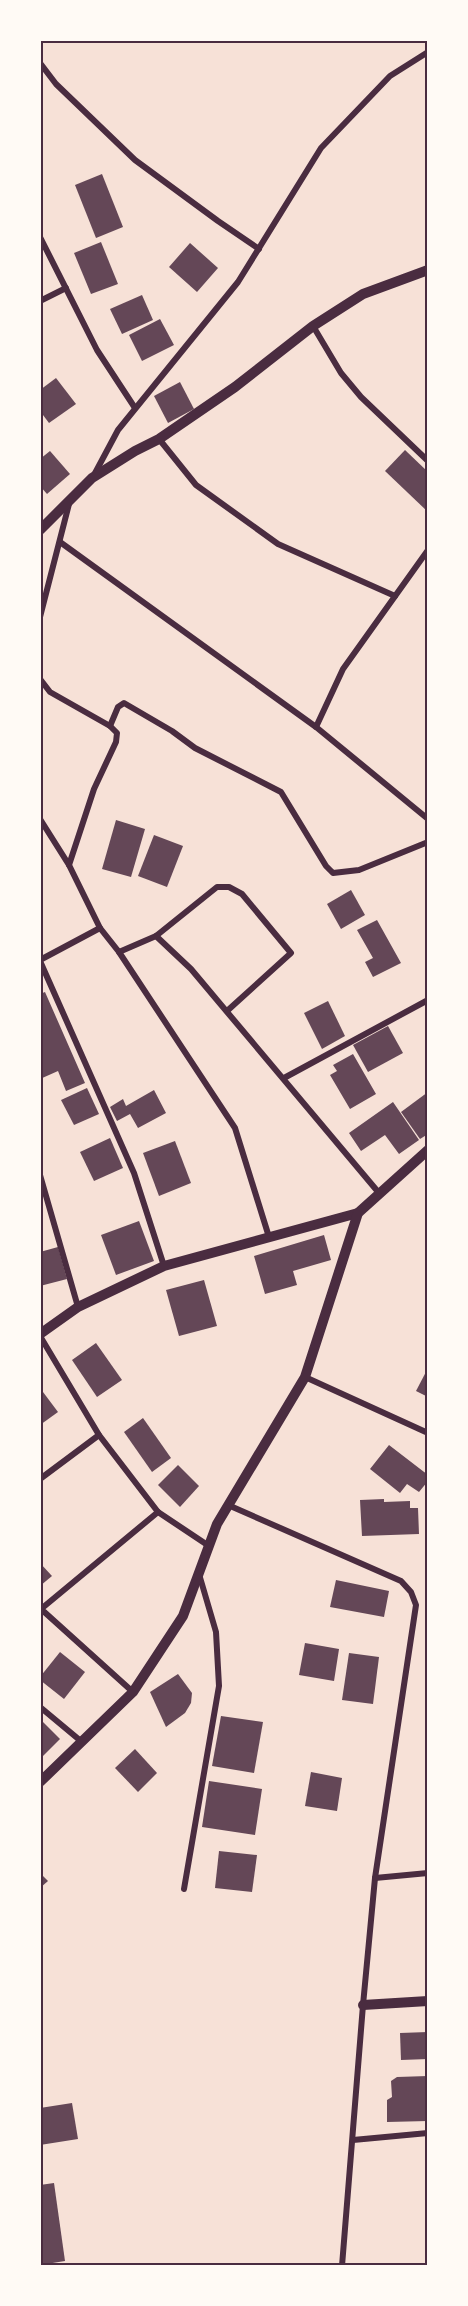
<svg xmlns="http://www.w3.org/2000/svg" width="468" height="2306" viewBox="0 0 468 2306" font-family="'Asap Condensed',sans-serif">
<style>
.building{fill:#644757}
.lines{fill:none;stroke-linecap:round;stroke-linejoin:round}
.minor{stroke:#4a2c40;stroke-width:6}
.tertiary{stroke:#4a2c40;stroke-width:10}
.neatline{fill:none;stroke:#4a2c40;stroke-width:2}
</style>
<rect width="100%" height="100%" fill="#f7e1d7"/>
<!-- building -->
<g class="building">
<polygon points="102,174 123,227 96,238 75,185"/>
<polygon points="101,242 118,284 91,294 74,253"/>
<polygon points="190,243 218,268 197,292 169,267"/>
<polygon points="142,295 153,320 122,334 110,309"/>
<polygon points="160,319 174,345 142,361 129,335"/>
<polygon points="56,378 76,404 49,423 40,411 40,390"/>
<polygon points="180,382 194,409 168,423 154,396"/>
<polygon points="405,450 428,472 428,512 385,471"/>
<polygon points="50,451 70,474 47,494 40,486 40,459"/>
<polygon points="116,820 145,829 131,877 102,869"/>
<polygon points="154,835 183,846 167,887 138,876"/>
<polygon points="351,890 365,915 341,929 327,904"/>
<polygon points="377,920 401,963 373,977 365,962 373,958 357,930"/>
<polygon points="45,992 85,1083 66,1091 58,1071 40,1079 40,994"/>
<polygon points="328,1001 345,1036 322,1049 304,1013"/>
<polygon points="388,1026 403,1053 368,1072 353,1045"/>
<polygon points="353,1054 376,1094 350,1109 330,1075 337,1071 333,1065"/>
<polygon points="87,1088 99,1114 74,1125 61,1100"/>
<polygon points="154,1090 166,1113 138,1128 130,1114 117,1121 110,1107 123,1099 126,1106"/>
<polygon points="428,1092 428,1134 420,1139 401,1112"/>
<polygon points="393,1102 419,1140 399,1154 385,1135 361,1151 349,1133"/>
<polygon points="110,1138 123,1168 94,1181 80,1152"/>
<polygon points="175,1141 191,1183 159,1196 143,1153"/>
<polygon points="139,1221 154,1261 116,1275 101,1235"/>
<polygon points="324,1235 331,1260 293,1271 297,1285 265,1294 254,1256"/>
<polygon points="58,1247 67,1279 40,1286 40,1252"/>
<polygon points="204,1280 217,1326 179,1336 166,1290"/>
<polygon points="96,1343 122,1380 97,1397 72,1360"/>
<polygon points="428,1368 428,1397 416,1391"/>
<polygon points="40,1388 58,1412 40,1425"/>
<polygon points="143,1418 171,1458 152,1472 124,1432"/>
<polygon points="389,1445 428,1475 428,1481 419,1492 407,1484 400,1493 370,1469"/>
<polygon points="178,1465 199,1486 180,1507 158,1485"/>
<polygon points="384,1499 384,1502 410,1501 410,1508 418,1508 419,1534 362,1536 360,1500"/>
<polygon points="40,1563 52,1576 40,1586"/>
<polygon points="336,1580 389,1591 384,1617 330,1607"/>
<polygon points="305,1643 339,1649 334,1681 299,1675"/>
<polygon points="60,1652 85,1672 64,1699 40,1680 40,1677"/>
<polygon points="349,1653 379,1657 373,1704 342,1700"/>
<polygon points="178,1674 192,1693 191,1703 185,1713 166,1727 150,1692"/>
<polygon points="221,1716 263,1722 254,1773 212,1766"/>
<polygon points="40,1719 60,1739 40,1759"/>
<polygon points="135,1749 157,1773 138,1792 115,1768"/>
<polygon points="311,1772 342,1778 337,1811 305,1806"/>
<polygon points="209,1781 262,1789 255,1835 202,1827"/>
<polygon points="219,1851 257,1855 252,1892 215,1888"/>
<polygon points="40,1873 48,1881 40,1888"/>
<polygon points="428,2032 428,2059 401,2060 400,2033"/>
<polygon points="428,2076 428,2121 387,2122 387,2100 392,2097 391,2081 397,2077"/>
<polygon points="72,2103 78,2139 40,2145 40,2108"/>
<polygon points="54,2183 65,2261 40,2265 40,2185"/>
</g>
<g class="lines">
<!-- minor -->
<g class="minor">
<polyline points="40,63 56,84 135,160 218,221 259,249"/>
<polyline points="40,237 97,350 135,408"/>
<polyline points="40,301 66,288"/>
<polyline points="313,326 341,373 361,397 428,461"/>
<polyline points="159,439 196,485 278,544 395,596"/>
<polyline points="94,475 118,430 238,282 321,148 390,76 428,52"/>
<polyline points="60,542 316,727 428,819"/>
<polyline points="40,617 69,504"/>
<polyline points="40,679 50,692 110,726 117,733 116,742 94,789 69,865"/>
<polyline points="110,726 118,707 124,703 172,731 195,748 281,792 326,866 333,873 359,870 428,842"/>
<polyline points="316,727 343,669 428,550"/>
<polyline points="40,819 69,865 100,928 119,952 235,1128 269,1237"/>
<polyline points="156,936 191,969 379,1193"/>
<polyline points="119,952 156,936 217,887 229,887 242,894 291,953 227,1011"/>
<polyline points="40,960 100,928"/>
<polyline points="40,961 134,1173 164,1266"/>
<polyline points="284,1078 428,1000"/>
<polyline points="40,1175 78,1307"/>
<polyline points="40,1336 99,1435 158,1512 209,1546"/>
<polyline points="305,1377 428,1433"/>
<polyline points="40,1479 99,1435"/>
<polyline points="228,1505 401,1581 411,1592 416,1605 375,1878 363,2005 342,2266"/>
<polyline points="133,1692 41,1609 158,1512"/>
<polyline points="40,1707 82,1742"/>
<polyline points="375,1878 428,1873"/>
<polyline points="184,1889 219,1686 216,1632 199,1574"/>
<polyline points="353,2140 428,2133"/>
</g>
<!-- tertiary -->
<g class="tertiary">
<polyline points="40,530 92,478 135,451 159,439 235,387 313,326 363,294 428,270"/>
<polyline points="40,1334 78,1307 164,1266 358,1213"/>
<polyline points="40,1782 133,1692 183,1616 217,1524 305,1377 358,1213 428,1150"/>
<polyline points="363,2005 428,2001"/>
</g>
</g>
<!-- border -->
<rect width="468" height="2306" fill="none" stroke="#fffaf5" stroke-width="84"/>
<rect x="42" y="42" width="384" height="2222" class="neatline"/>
</svg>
